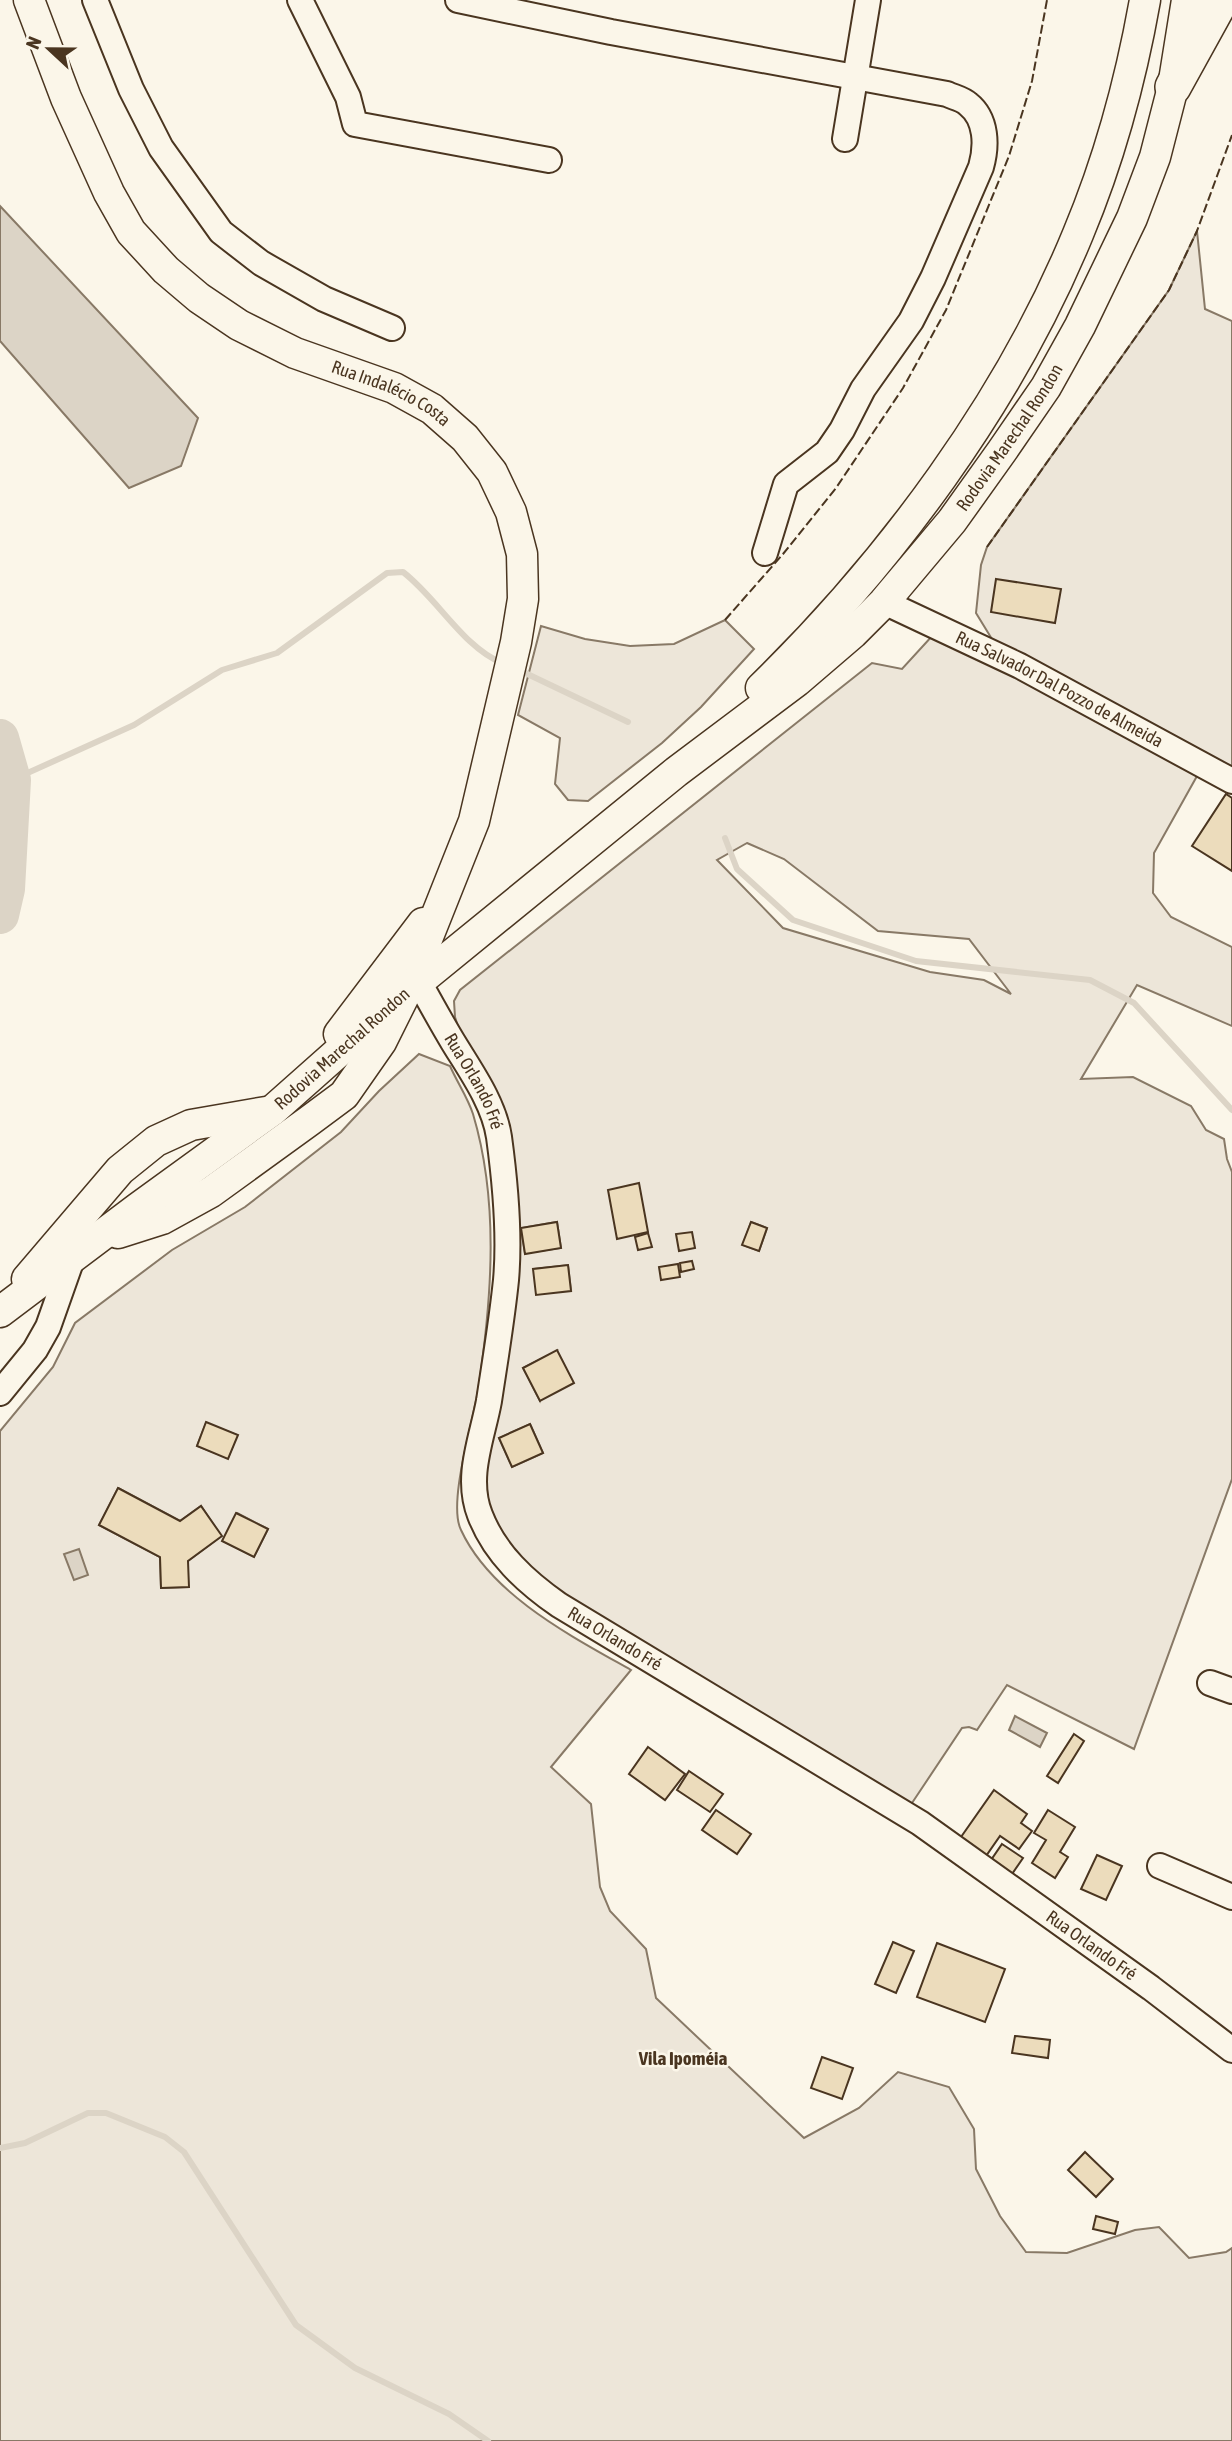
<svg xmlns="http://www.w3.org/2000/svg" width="1232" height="2441" viewBox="0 0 1232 2441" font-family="'Asap Condensed',sans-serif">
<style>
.green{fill:#ede6d9;stroke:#887966;stroke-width:2;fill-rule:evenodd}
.water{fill:#dcd4c6;stroke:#887966;stroke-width:2}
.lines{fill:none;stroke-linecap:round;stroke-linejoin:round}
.stream{stroke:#dcd4c6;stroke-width:6}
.river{stroke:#dcd4c6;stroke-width:38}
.building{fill:#ecdcbc;stroke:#4a3520;stroke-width:2}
.minor-casing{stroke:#4a3520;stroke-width:28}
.major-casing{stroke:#4a3520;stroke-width:33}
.highway-casing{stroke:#4a3520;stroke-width:38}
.minor{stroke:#fbf6e9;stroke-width:24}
.major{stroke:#fbf6e9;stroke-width:30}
.highway{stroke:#fbf6e9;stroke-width:35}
.fence{stroke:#4a3520;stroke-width:2;stroke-dasharray:9 3.5;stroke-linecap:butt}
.labels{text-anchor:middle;stroke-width:5;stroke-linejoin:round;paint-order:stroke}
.street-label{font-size:18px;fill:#4a3520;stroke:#fbf6e9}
.neighbourhood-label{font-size:19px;font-weight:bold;fill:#4a3520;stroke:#fbf6e9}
</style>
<rect width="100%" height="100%" fill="#fbf6e9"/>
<!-- green -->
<g class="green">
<polygon points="1197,231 1205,309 1232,321 1232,772 995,644 976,613 981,565 987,547 1169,290"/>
<polygon points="725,620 754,649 701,707 662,743 588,801 568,800 555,784 560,738 518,715 541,626 585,639 630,646 674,644"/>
<path d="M933,635L1081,706L1197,776L1154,853L1153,893L1171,917L1232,947V1026L1137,985L1081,1079L1133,1077L1191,1106L1206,1130L1224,1139L1227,1159L1232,1172V1479L1134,1749L1007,1685L977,1730L969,1727L962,1728L910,1806L530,1576L500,1536L482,1485L516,1208L455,1017L454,1001L460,990L872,663L902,669ZM747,843L784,859L878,931L969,939L1011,994L984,980L930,972L783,928L717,860ZM557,1222L561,1248L525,1253L521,1228ZM751,1222L767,1228L759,1251L743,1245ZM568,1265L571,1290L533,1269H534ZM557,1351L540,1401L523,1368ZM530,1424L543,1453L512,1467L499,1438Z"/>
<path d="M419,1054L450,1066C457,1082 468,1098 473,1114C499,1201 492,1295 479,1384C475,1416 447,1502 461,1530C491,1595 571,1636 631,1670L551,1767L591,1804L600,1887L610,1911L646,1949L656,1998L804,2138L859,2108L898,2072L949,2087L974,2129L976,2169L1000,2216L1026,2252L1067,2253L1135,2230L1159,2227L1189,2258L1226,2252L1232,2248V2441H0V1431L53,1367L75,1323L172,1250L245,1207L341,1132L379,1091ZM206,1423L237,1435L228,1458L197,1446ZM118,1488L180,1521L201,1506L221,1536L188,1561V1587L161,1588L160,1557L99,1525ZM237,1513L268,1529L254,1557L223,1541Z"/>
</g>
<!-- water -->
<g class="water">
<polygon points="0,206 198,418 181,466 129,488 0,341"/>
<polygon points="79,1549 88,1575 74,1580 64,1554"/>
<polygon points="1015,1716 1047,1733 1040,1747 1009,1730"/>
</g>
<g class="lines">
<!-- stream -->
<g class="stream">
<polyline points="519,670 628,722"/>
<path d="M12,780L134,725L222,670L277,653L387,573L403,572C438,599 463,647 502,663"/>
<polyline points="725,838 737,869 793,920 916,961 1090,980 1134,1003 1232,1110"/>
<polyline points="0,2148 25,2143 88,2113 106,2113 165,2137 184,2152 296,2325 355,2368 449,2414 488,2441"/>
</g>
<!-- river -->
<polyline class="river" points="0,738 12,780 6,889 0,915"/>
</g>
<!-- building -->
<g class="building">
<polygon points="996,579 1061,589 1055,623 991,612"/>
<polygon points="1226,794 1232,798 1232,871 1192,846"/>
<polygon points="639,1183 648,1232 617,1239 608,1190"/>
<polygon points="557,1222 561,1248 525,1254 521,1228"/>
<polygon points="751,1222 767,1228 759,1251 742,1245"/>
<polygon points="692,1232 695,1248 679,1251 676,1234"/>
<polygon points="648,1233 652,1247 638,1250 635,1237"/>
<polygon points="692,1261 694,1269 681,1272 680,1263"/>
<polygon points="678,1264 680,1277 661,1280 659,1267"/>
<polygon points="568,1265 571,1291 536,1295 533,1269"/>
<polygon points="557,1350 574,1383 540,1401 523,1368"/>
<polygon points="206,1422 238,1435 228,1459 197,1446"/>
<polygon points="530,1424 543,1453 512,1467 499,1438"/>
<polygon points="118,1488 180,1521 201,1506 222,1536 188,1561 189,1587 161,1588 160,1557 99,1525"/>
<polygon points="236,1513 268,1529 254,1557 222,1541"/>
<polygon points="1074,1734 1084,1741 1058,1783 1047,1776"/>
<polygon points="648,1747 685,1774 665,1800 629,1774"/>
<polygon points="689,1771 723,1794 710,1812 677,1790"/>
<polygon points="994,1790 1027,1814 1021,1823 1032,1831 1019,1849 1000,1836 986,1856 961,1837"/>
<polygon points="716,1810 751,1834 737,1854 702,1830"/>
<polygon points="1048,1810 1075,1827 1060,1852 1068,1857 1055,1878 1032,1863 1046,1840 1034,1833"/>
<polygon points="1002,1844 1023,1858 1010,1877 989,1863"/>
<polygon points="1097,1855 1122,1866 1106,1900 1081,1889"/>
<polygon points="893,1942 914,1951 896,1993 875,1984"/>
<polygon points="937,1943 1005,1969 985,2022 917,1997"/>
<polygon points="1015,2036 1050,2040 1048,2058 1012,2053"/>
<polygon points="822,2057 853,2068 842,2099 811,2088"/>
<polygon points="1085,2152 1113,2179 1096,2197 1068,2170"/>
<polygon points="1096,2216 1118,2222 1115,2234 1093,2229"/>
</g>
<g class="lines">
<!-- minor casing -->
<g class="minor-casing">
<g id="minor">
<polyline points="95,0 131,89 161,148 221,232 261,263 324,299 392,328"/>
<polyline points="300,0 348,97 355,124 549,160"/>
<path d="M458,0L611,32L947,94C953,97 963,99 968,104C987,119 987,146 981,167L933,278L911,321L863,389L842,430L827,452L786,484L765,553"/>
<polyline points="845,139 868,0"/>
<path id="s1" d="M884,602L1020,666L1232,781"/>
<path id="s2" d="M419,982C430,1002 441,1022 453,1042C470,1070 494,1103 499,1137C505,1181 510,1235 506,1280C502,1320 495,1361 489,1401C482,1439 465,1477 480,1515C495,1554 526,1582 559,1605L920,1823L1151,1988L1232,2050"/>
<polyline points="0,1393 35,1350 48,1327 72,1259"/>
<polyline points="1210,1683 1232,1691"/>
<polyline points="1160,1866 1232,1897"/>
</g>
</g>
<!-- major casing -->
<g class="major-casing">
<g id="major">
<path id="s3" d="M29,0L66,98L109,193L131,232L166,270L199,298L239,325L295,353L394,388L432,409L465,438L492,472L511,512L522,554L523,599L516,642L474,821L406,992L381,1042L344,1095L309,1121L211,1192L162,1219L118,1233"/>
<path d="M761,688C890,562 1009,402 1078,234C1109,160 1131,79 1145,0"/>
<polyline points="339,1034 423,923"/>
<polyline points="27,1279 120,1170 156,1141 191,1125 266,1112"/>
<path id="s4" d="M0,1312L138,1208L273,1110L406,992L676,772L797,681L853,633L884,602L952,521L1002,451L1046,387L1080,326L1132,218L1155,157L1173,87L1187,0"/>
</g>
</g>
<!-- highway casing -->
<g class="highway-casing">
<polyline id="highway" points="1173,87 1221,0"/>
</g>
<!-- minor -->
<use href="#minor" class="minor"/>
<!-- major -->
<use href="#major" class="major"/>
<!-- highway -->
<use href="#highway" class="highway"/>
<!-- fence -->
<g class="fence">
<polyline points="987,547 1169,290 1197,231 1232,135"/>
<polyline points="725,620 783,554 836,488 903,388 946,310 1009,156 1032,81 1047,0"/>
</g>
</g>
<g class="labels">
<!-- street labels -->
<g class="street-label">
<text dy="6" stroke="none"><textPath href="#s3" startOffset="564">Rua Indalécio Costa</textPath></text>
<text dy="6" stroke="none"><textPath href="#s4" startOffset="1342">Rodovia Marechal Rondon</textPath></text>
<text dy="6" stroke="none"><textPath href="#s1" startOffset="196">Rua Salvador Dal Pozzo de Almeida</textPath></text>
<text dy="6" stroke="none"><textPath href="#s4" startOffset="432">Rodovia Marechal Rondon</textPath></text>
<text dy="6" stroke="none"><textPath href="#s2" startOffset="114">Rua Orlando Fré</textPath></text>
<text dy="6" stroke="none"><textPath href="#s2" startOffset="744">Rua Orlando Fré</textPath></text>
<text dy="6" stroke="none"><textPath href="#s2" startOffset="1311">Rua Orlando Fré</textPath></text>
</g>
<!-- neighbourhood labels -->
<g class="neighbourhood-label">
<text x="683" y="2065">Vila Ipoméia</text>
</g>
</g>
<!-- north arrow -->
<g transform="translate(49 49) rotate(292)" stroke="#fbf6e9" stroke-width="5" paint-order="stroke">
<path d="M0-5L12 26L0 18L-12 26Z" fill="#4a3520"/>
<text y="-10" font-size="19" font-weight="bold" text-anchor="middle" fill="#4a3520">N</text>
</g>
</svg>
